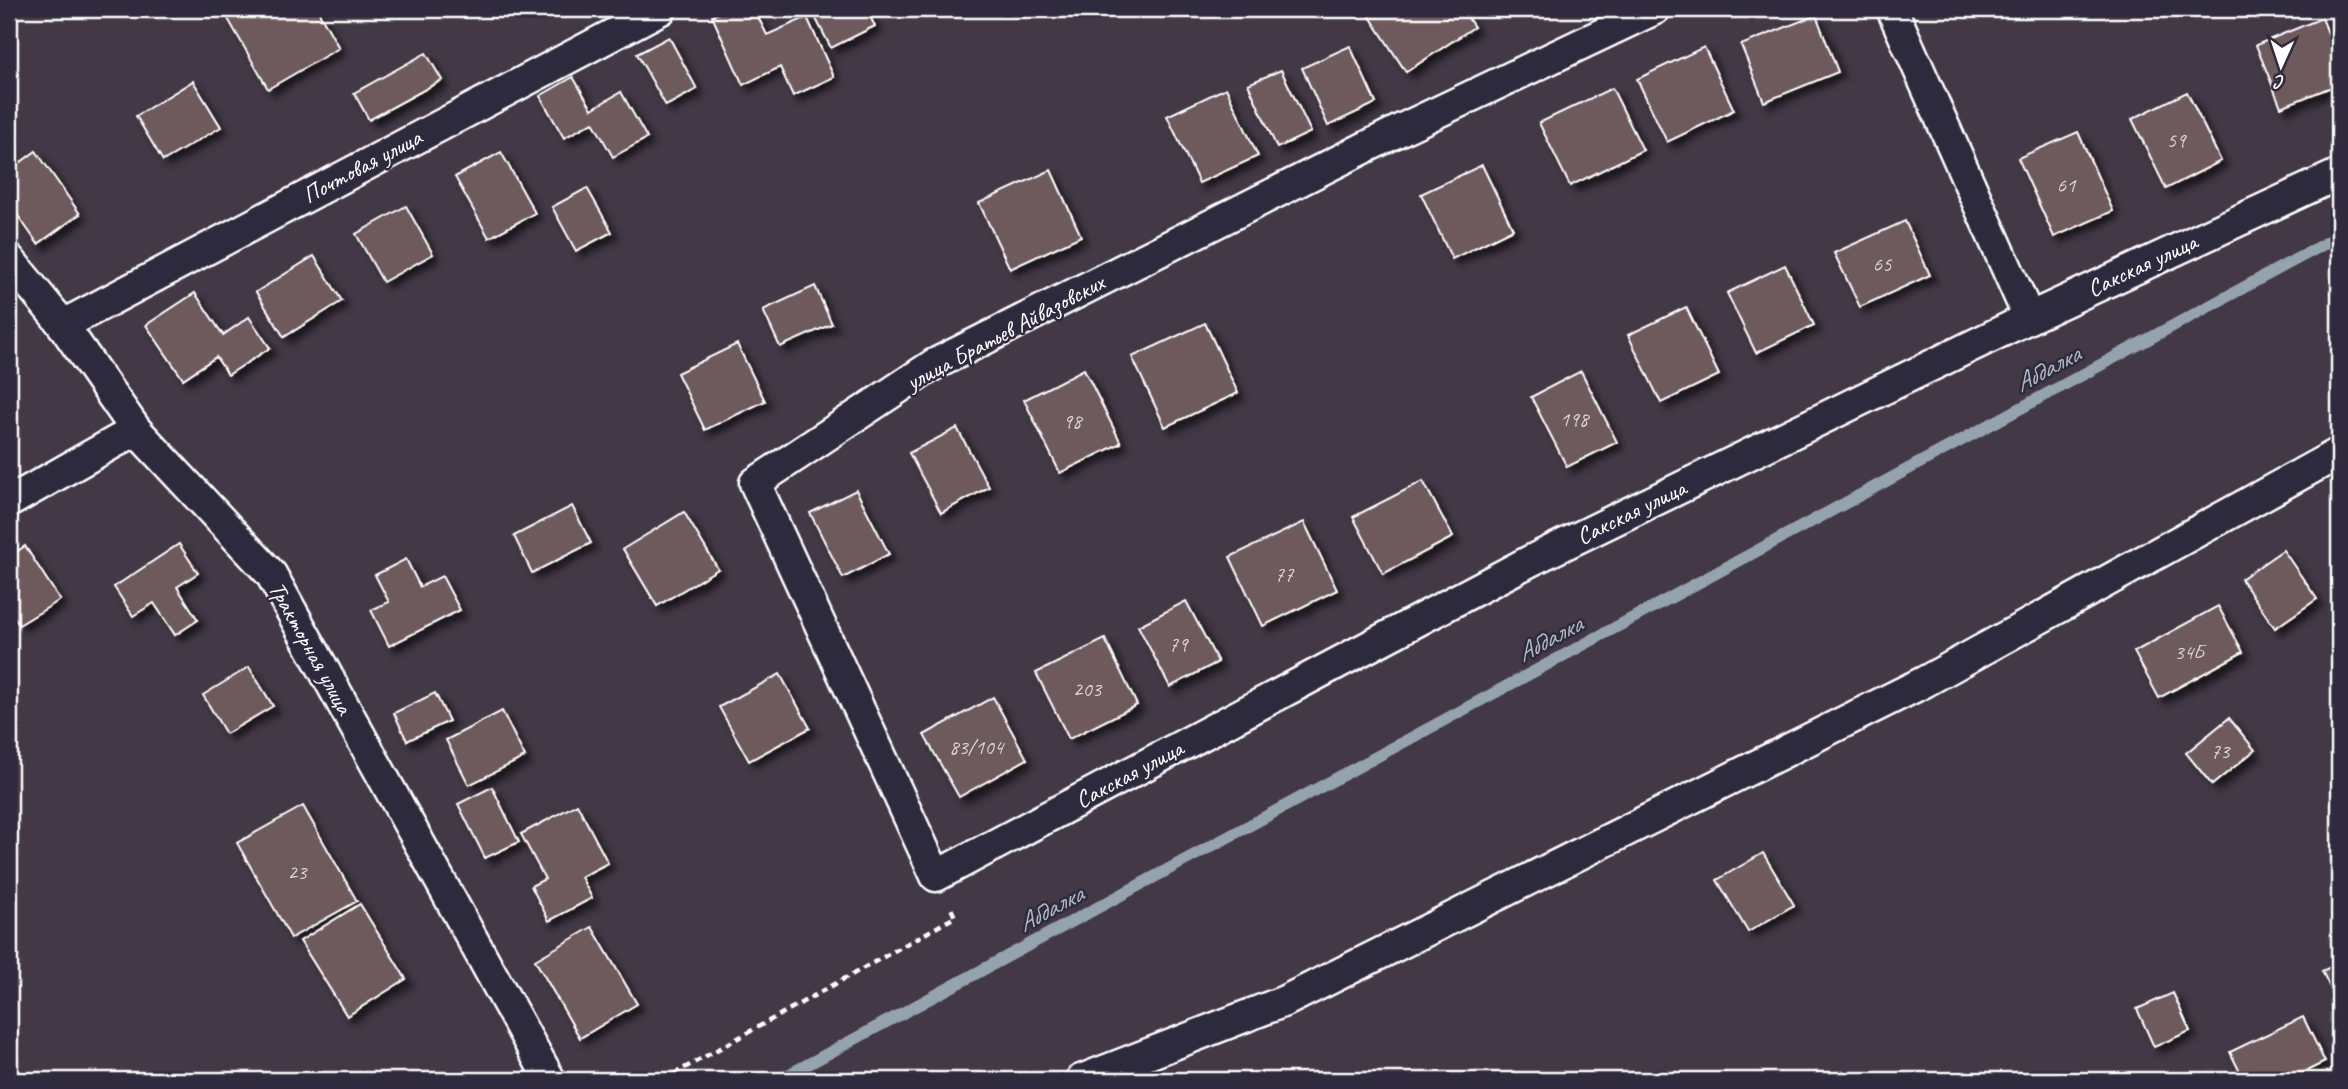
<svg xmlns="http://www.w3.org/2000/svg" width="2348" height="1089" viewBox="0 0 2348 1089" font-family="Caveat,sans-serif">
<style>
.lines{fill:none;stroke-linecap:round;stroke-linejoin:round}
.stream{stroke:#95a3af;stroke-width:12}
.building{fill:#6e5a5c;stroke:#fff;stroke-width:2;filter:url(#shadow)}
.street-casing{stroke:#fff;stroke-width:35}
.path{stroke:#fff;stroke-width:4.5;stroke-dasharray:7 5;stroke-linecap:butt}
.street{stroke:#2f2a3d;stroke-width:30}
.labels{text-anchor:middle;stroke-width:5;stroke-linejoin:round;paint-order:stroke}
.number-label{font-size:21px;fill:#dbd6d6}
.street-label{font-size:24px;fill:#fff;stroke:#2f2a3d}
.water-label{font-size:26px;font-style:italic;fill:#afbac3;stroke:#2f2a3d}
</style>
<defs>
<filter id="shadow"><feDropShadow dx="6" dy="6" stdDeviation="3.5" flood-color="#0009"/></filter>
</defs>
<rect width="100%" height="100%" fill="#423846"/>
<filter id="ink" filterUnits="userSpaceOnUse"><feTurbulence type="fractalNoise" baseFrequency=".0143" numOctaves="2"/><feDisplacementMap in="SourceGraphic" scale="14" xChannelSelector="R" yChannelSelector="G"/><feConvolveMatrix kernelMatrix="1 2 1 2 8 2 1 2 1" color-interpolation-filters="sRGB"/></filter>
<g filter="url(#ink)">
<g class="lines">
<!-- stream -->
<polyline class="stream" points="779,1080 2339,236"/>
</g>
<!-- building -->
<g class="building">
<polygon points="242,9 317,9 339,48 268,89 227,17"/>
<polygon points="728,9 754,9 767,35 807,17 834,77 793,96 780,67 743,85 712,16"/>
<polygon points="811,9 866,9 875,26 831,48"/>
<polygon points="1365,9 1462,9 1474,27 1406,72"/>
<polygon points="1816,15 1838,72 1764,102 1741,45"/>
<polygon points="2322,18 2339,60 2339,84 2281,107 2256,45"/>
<polygon points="669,37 697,89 666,106 637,54"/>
<polygon points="1350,46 1376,103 1328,126 1302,68"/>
<polygon points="1704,47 1734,110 1667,142 1637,79"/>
<polygon points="426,53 442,80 369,120 354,93"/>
<polygon points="1281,70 1311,132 1277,148 1248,84"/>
<polygon points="573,77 592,109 621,92 647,138 613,157 593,122 564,138 540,96"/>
<polygon points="193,81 221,127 163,161 136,116"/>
<polygon points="1226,88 1258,156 1199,183 1167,116"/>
<polygon points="1612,88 1643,150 1570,186 1539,123"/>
<polygon points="2187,92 2221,161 2166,189 2132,119"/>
<polygon points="2078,132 2113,211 2054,237 2018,158"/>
<polygon points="36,151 80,214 38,244 9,203 9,171"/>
<polygon points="501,152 535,213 489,238 455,177"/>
<polygon points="1482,165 1513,229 1452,259 1421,194"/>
<polygon points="1051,170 1081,236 1010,269 979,203"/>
<polygon points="587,188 612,232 576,251 552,207"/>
<polygon points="406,206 433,254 383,282 356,234"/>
<polygon points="1905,221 1930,275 1860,307 1834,253"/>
<polygon points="314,256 342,301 284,337 256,292"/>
<polygon points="1785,265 1814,325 1756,353 1727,293"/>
<polygon points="815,286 832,324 780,347 763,310"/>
<polygon points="195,293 223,335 249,317 270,348 228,375 216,357 183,379 146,325"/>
<polygon points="1686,307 1719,375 1661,403 1628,335"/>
<polygon points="1205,323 1238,393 1165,427 1132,357"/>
<polygon points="737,344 765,401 705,430 677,373"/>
<polygon points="1084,369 1121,443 1060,473 1024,400"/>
<polygon points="1581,371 1617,442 1567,467 1531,397"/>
<polygon points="957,428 989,487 941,513 909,453"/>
<polygon points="1423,481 1453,537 1383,574 1353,517"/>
<polygon points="856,490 889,554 843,578 810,513"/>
<polygon points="572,506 591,543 532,573 514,536"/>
<polygon points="684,512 718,569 657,606 623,549"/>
<polygon points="1304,522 1337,590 1263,626 1230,557"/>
<polygon points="179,544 198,573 177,587 198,620 175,635 154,603 133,616 114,587"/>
<polygon points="25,546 60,600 19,625 9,609 9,557"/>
<polygon points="2283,550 2317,599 2275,628 2241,579"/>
<polygon points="406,559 420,587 442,576 460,610 389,646 371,610 389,602 375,575"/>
<polygon points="1186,601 1218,662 1170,687 1138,626"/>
<polygon points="2218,606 2243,652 2159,698 2134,652"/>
<polygon points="1105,639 1137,705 1069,739 1036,673"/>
<polygon points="249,667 273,706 226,734 203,695"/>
<polygon points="780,674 810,728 749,761 719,707"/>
<polygon points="435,693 449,721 407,741 394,713"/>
<polygon points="993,697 1027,759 959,797 924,735"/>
<polygon points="502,711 525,757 469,785 446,740"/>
<polygon points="2229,718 2255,750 2212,785 2186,753"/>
<polygon points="492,787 519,842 485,858 458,804"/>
<polygon points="577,804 608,863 581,877 592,898 549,921 531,886 545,879 521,834"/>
<polygon points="303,806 357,901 291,938 237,843"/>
<polygon points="1763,853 1794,905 1748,932 1717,880"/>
<polygon points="360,904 406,979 347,1016 300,941"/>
<polygon points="592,927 637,1004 580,1038 535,960"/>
<polygon points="2339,963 2339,1006 2322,971"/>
<polygon points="2173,993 2190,1031 2154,1047 2137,1009"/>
<polygon points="2303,1017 2325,1062 2288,1080 2244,1080 2230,1052"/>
</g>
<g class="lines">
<!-- street casing -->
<g class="street-casing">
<g id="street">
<polyline points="1655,9 1404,128 933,365 755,483 936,876 1530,561 2029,318 2339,174"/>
<polyline points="1892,9 2029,318"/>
<polyline points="9,259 63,325 136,430 271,574 550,1080"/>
<polyline points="63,325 661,9"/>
<polyline points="9,502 136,430"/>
<polyline points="1081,1080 1285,1001 1924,682 2339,453"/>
</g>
</g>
<!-- path -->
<polyline class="path" points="663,1080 955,917 950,906"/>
<!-- street -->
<use href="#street" class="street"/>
</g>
</g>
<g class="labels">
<!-- number labels -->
<g class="number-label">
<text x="2176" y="147">59</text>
<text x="2066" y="192">61</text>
<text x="1882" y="271">65</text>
<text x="1574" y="426">198</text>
<text x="1072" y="428">98</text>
<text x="1284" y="581">77</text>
<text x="1178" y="651">79</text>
<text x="2189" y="659">34Б</text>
<text x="1087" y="696">203</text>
<text x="976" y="754">83/104</text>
<text x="2220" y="758">73</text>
<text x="297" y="879">23</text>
</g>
<!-- street labels -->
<g class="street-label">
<text transform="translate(362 166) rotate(-28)" y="8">Почтовая улица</text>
<text transform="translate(2142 265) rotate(-25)" y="8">Сакская улица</text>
<text transform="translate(1005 332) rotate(-28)" y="8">улица Братьев Айвазовских</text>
<text transform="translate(1631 512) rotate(-26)" y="8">Сакская улица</text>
<text transform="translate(311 648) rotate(61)" y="8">Тракторная улица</text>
<text transform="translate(1129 774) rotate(-28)" y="8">Сакская улица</text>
</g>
<!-- water labels -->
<g class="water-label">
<text transform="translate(2047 368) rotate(-28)" y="9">Абдалка</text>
<text transform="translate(1549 638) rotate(-28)" y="9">Абдалка</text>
<text transform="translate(1050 908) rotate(-28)" y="9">Абдалка</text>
</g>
</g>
<!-- margin -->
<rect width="2348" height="1089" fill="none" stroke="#2f2a3d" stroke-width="35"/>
<rect x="18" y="18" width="2313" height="1054" fill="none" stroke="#fff" stroke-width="2.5" filter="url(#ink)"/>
<!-- north arrow -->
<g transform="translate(2281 66) rotate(183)" stroke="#2f2a3d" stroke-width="5" paint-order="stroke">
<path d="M0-5L12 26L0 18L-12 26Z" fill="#ffffff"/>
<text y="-10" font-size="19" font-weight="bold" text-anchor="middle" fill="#ffffff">С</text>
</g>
</svg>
